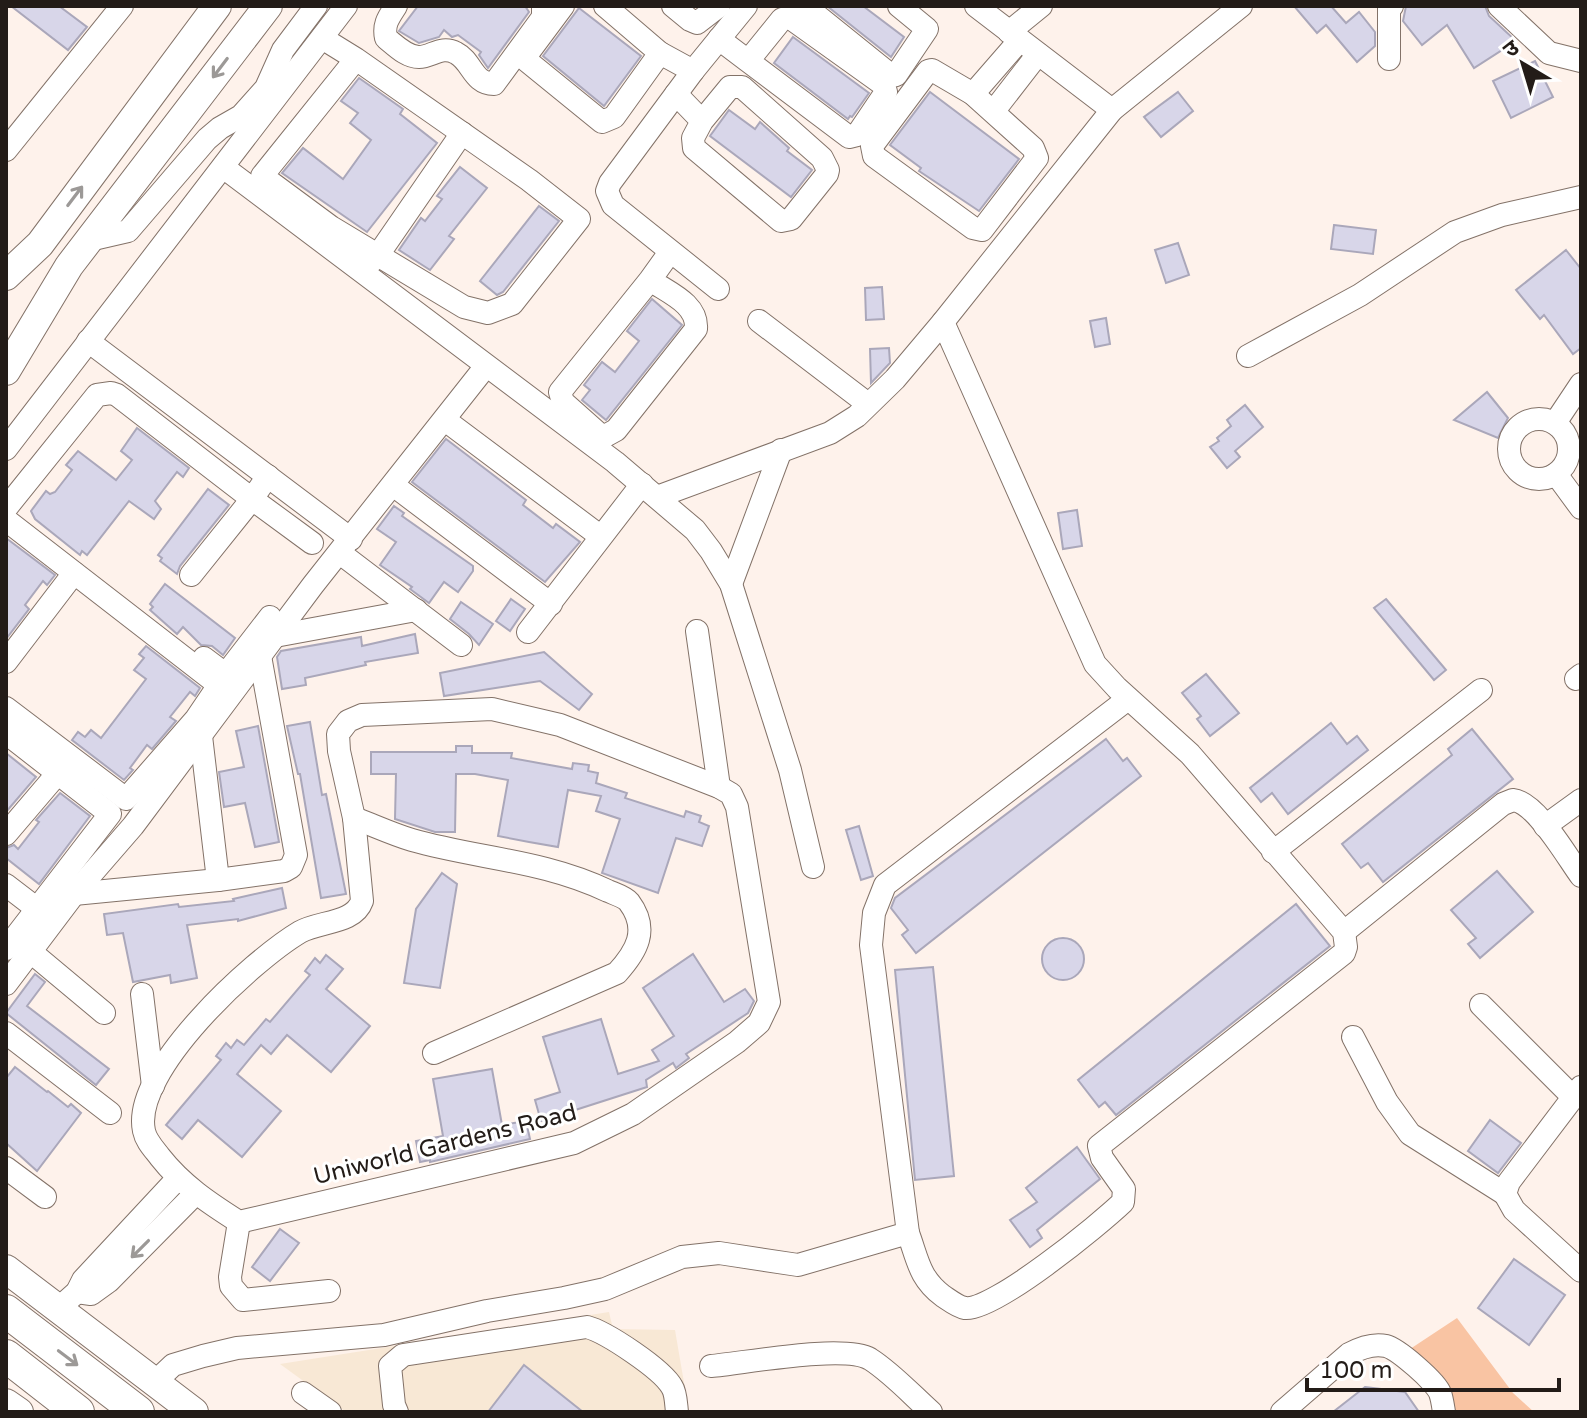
<svg xmlns="http://www.w3.org/2000/svg" width="1587" height="1418" viewBox="0 0 1587 1418" font-family="'Varela Round','Noto Sans Devanagari',sans-serif">
<style>
.commercial{fill:#f8e8d5}
.green{fill:#f9c4a3}
.building{fill:#d8d6e9;stroke:#aaa7ba;stroke-width:2}
.lines{fill:none;stroke-linecap:round;stroke-linejoin:round}
.minor-casing{stroke:#837268;stroke-width:24}
.major-casing{stroke:#837268;stroke-width:30}
.highway-casing{stroke:#837268;stroke-width:34}
.minor{stroke:#fff;stroke-width:22}
.major{stroke:#fff;stroke-width:28}
.highway{stroke:#fff;stroke-width:32}
.oneway{stroke:#9c9997}
.labels{text-anchor:middle;stroke-width:6;stroke-linejoin:round;paint-order:stroke}
.street-label{font-size:24px;fill:#231c18;stroke:#fff}
</style>
<rect width="100%" height="100%" fill="#fef2eb"/>
<!-- commercial -->
<polygon class="commercial" points="609,1312 613,1329 675,1330 689,1412 346,1412 280,1364"/>
<!-- green -->
<polygon class="green" points="1457,1318 1513,1393 1534,1412 1448,1412 1404,1353"/>
<!-- building -->
<g class="building">
<polygon points="11,6 59,6 87,27 68,50"/>
<polygon points="418,6 525,6 529,12 488,68 479,55 481,52 458,35 452,37 444,30 439,37 419,43 399,31"/>
<polygon points="827,6 863,6 904,37 891,57"/>
<polygon points="1294,6 1331,6 1346,23 1359,12 1375,32 1375,46 1357,62 1326,25 1317,33"/>
<polygon points="1406,6 1485,6 1489,16 1516,41 1474,68 1447,25 1422,45 1403,21"/>
<polygon points="579,8 641,56 604,106 543,56"/>
<polygon points="793,37 869,93 852,117 850,116 848,119 774,63"/>
<polygon points="1535,61 1553,97 1511,118 1493,81"/>
<polygon points="359,78 403,109 400,114 437,143 367,232 282,173 303,148 343,179 371,140 350,123 358,113 341,101"/>
<polygon points="930,92 1019,159 979,211 919,171 921,168 890,145"/>
<polygon points="1178,92 1193,111 1161,137 1144,117"/>
<polygon points="729,110 755,129 760,122 789,148 787,151 812,170 791,197 710,136"/>
<polygon points="460,167 487,188 449,236 454,239 430,270 399,250 421,218 425,221 442,199 437,196"/>
<polygon points="539,206 559,221 503,292 497,295 480,281"/>
<polygon points="1334,225 1376,230 1373,254 1331,249"/>
<polygon points="1178,243 1189,275 1166,283 1155,250"/>
<polygon points="1566,250 1581,269 1581,348 1573,354 1544,315 1540,319 1516,290"/>
<polygon points="882,287 884,319 866,320 865,288"/>
<polygon points="652,299 682,325 606,420 582,400 590,390 584,385 602,362 615,372 639,341 627,331"/>
<polygon points="1106,318 1110,344 1095,347 1090,321"/>
<polygon points="889,348 890,363 871,383 870,349"/>
<polygon points="1487,392 1508,418 1498,438 1454,420"/>
<polygon points="1245,405 1263,427 1235,451 1240,457 1227,468 1210,447 1219,441 1217,438 1231,426 1227,420"/>
<polygon points="137,428 189,468 183,477 177,472 155,501 161,509 154,519 129,501 87,555 82,551 80,555 35,519 31,511 46,491 50,494 55,492 72,470 66,465 78,451 116,480 132,460 121,451"/>
<polygon points="446,439 526,500 523,505 553,528 556,524 580,542 545,582 412,482"/>
<polygon points="208,489 229,505 180,566 177,574 160,561 162,558 158,555"/>
<polygon points="394,506 404,513 402,516 473,566 473,571 458,592 444,582 429,603 410,589 412,587 380,565 396,542 377,529"/>
<polygon points="1077,510 1082,546 1063,549 1058,513"/>
<polygon points="6,538 55,575 47,585 43,581 25,605 29,609 6,639"/>
<polygon points="165,584 235,638 223,655 212,646 201,645 183,627 177,634 150,610 153,607 150,604"/>
<polygon points="511,599 525,609 510,631 496,621"/>
<polygon points="1386,599 1446,670 1434,680 1374,608"/>
<polygon points="461,602 493,624 479,645 469,634 450,619"/>
<polygon points="415,634 418,653 365,662 366,665 305,678 306,685 282,689 277,657 281,651 361,637 362,646"/>
<polygon points="146,646 200,688 195,696 190,692 170,717 176,721 152,749 147,745 130,768 133,770 124,780 72,740 78,732 85,737 91,730 101,738 146,679 134,670 144,658 139,654"/>
<polygon points="544,652 592,694 579,710 540,681 444,696 440,673"/>
<polygon points="1206,674 1239,713 1210,736 1197,719 1201,716 1182,693"/>
<polygon points="310,722 322,795 326,794 346,894 321,898 300,774 298,774 287,726"/>
<polygon points="1331,723 1347,744 1357,736 1368,750 1288,814 1272,793 1261,802 1250,788"/>
<polygon points="258,726 279,842 255,847 245,803 224,807 219,772 244,767 236,731"/>
<polygon points="1472,729 1513,779 1383,882 1368,863 1361,868 1342,844 1452,755 1448,749"/>
<polygon points="1106,739 1123,761 1127,758 1141,776 916,953 902,935 908,930 891,908 895,898"/>
<polygon points="456,746 472,746 472,753 512,753 511,758 572,769 573,763 589,765 588,771 598,773 596,783 627,793 625,798 684,817 686,811 701,816 699,822 709,826 702,846 676,838 658,893 602,873 620,819 596,811 601,796 568,790 558,847 529,842 498,836 508,780 475,774 456,774 455,832 435,832 395,819 396,774 371,774 371,752 456,752"/>
<polygon points="6,753 36,777 6,812"/>
<polygon points="60,793 90,816 39,884 6,858 6,848 14,845 18,849 39,822 36,820"/>
<polygon points="859,826 873,876 861,880 846,830"/>
<polygon points="1497,871 1533,912 1480,958 1468,944 1476,938 1451,910"/>
<polygon points="442,873 457,884 440,988 404,983 416,909"/>
<polygon points="282,888 286,908 238,921 238,919 187,925 197,978 171,983 170,975 133,982 123,933 107,935 104,914 178,904 179,907 234,901 233,899"/>
<polygon points="1296,904 1330,946 1116,1115 1105,1102 1099,1107 1078,1080"/>
<circle cx="1063" cy="959" r="21"/>
<polygon points="693,954 724,1002 745,989 754,1001 748,1013 686,1054 689,1058 676,1068 673,1063 646,1080 647,1087 566,1113 568,1119 553,1124 551,1118 541,1121 535,1100 560,1092 543,1037 601,1019 618,1074 659,1061 652,1050 674,1036 643,988"/>
<polygon points="326,955 343,969 326,989 370,1026 331,1072 287,1035 271,1054 261,1045 237,1074 281,1111 242,1157 198,1120 182,1139 166,1125 221,1060 216,1056 226,1043 231,1048 237,1040 244,1045 266,1019 270,1022 310,975 305,971 315,958 320,963"/>
<polygon points="933,967 954,1176 915,1180 895,970"/>
<polygon points="35,974 45,982 27,1006 109,1069 96,1085 6,1013"/>
<polygon points="15,1067 47,1092 48,1091 68,1107 71,1104 81,1113 37,1171 6,1143 6,1078"/>
<polygon points="492,1069 502,1125 526,1121 530,1139 430,1162 430,1160 420,1162 416,1141 443,1136 433,1079"/>
<polygon points="1490,1120 1521,1143 1498,1173 1468,1151"/>
<polygon points="1077,1147 1100,1179 1037,1230 1042,1238 1030,1247 1010,1220 1037,1202 1026,1188"/>
<polygon points="280,1229 299,1243 270,1281 252,1267"/>
<polygon points="1514,1259 1565,1295 1529,1345 1478,1308"/>
<polygon points="524,1365 583,1412 488,1412"/>
<polygon points="1365,1387 1405,1392 1419,1412 1333,1412"/>
</g>
<g class="lines">
<!-- minor casing -->
<g class="minor-casing">
<g id="minor">
<path d="M396,6C389,17 383,24 386,38C395,45 406,57 419,57C432,57 441,45 456,53C472,61 473,84 494,84L543,17V6"/>
<polyline points="563,6 528,53 527,61 602,122 614,117 660,53"/>
<polyline points="605,6 660,53 693,71"/>
<polyline points="673,6 690,20 697,23 719,6"/>
<polyline points="805,6 892,76 896,75 927,29 899,6"/>
<polyline points="976,6 1112,110"/>
<polyline points="1499,6 1549,53 1581,61"/>
<polyline points="1009,32 1041,6"/>
<polyline points="322,38 356,59 262,176 331,227 464,307 488,313 512,304 579,219 529,180 356,59"/>
<polyline points="719,39 748,61 782,19 789,17 884,85 886,92 857,135 849,137 748,61"/>
<polyline points="1389,59 1389,9 1392,6"/>
<polyline points="676,94 702,121 693,138 694,148 781,221 791,219 827,174 828,170 822,158 742,87 730,87 702,121"/>
<polyline points="973,94 1020,40"/>
<polyline points="993,112 973,94 932,70 928,71 872,146 874,156 973,228 982,230 1037,158 1033,148 993,112 1038,54"/>
<polyline points="6,150 122,6"/>
<polyline points="223,167 615,462 695,530 711,551 731,584 790,770 813,867"/>
<polyline points="89,240 128,231 207,139 220,128 241,116 266,88 283,50 316,6"/>
<polyline points="367,266 378,255 462,133"/>
<path d="M650,280C669,293 698,304 696,329L616,430L605,436L599,434L563,402L560,392L650,280L670,252"/>
<polyline points="718,289 613,205 607,191 610,183 693,71 746,6"/>
<polyline points="759,321 868,404"/>
<polyline points="88,341 351,539"/>
<polyline points="1248,356 1360,295 1455,232 1502,215 1581,197"/>
<circle cx="1539" cy="449" r="30"/>
<polyline points="445,420 600,536"/>
<polyline points="1555,423 1581,384"/>
<polyline points="6,449 346,6"/>
<polyline points="1556,474 1581,508"/>
<polyline points="393,485 551,604"/>
<polyline points="657,497 830,433 857,416 895,379 943,322 1112,110 1241,6"/>
<polyline points="7,507 97,395 111,393 117,395 252,499 268,476"/>
<polyline points="6,520 219,685 196,719 126,799 6,708"/>
<polyline points="340,553 461,645"/>
<polyline points="191,575 252,499 312,543"/>
<polyline points="731,584 781,450"/>
<polyline points="697,631 719,787"/>
<polyline points="528,632 642,484"/>
<polyline points="275,636 416,610"/>
<polyline points="204,658 224,673 229,670 270,617"/>
<polyline points="6,662 74,573"/>
<polyline points="1576,679 1581,675"/>
<path d="M492,709L560,725L719,787L731,794L737,807L769,1002L759,1023L737,1042L633,1114L574,1143L239,1222C209,1203 182,1185 160,1157C154,1149 146,1141 144,1131C131,1071 253,960 300,932C319,921 354,924 362,901L354,818L339,751L338,734L348,721L362,715Z"/>
<polyline points="6,733 110,814 6,949"/>
<polyline points="201,736 218,880"/>
<path d="M354,818C373,825 392,834 412,840C479,859 543,860 608,891C615,894 625,897 629,902C650,930 636,952 617,973L434,1053"/>
<polyline points="1545,826 1581,800"/>
<polyline points="6,834 58,773"/>
<polyline points="1273,852 1481,690"/>
<polyline points="6,885 36,908"/>
<polyline points="74,894 218,880 284,871 291,867 296,855 260,656"/>
<path d="M1344,932L1503,804L1513,800C1536,802 1567,857 1581,876"/>
<polyline points="31,952 104,1013"/>
<polyline points="6,984 74,894 133,826 313,585 486,366"/>
<polyline points="142,994 153,1086"/>
<polyline points="1481,1005 1573,1097"/>
<polyline points="6,1033 110,1113"/>
<polyline points="1353,1037 1387,1102 1410,1134 1505,1194"/>
<polyline points="1581,1087 1509,1182 1505,1194 1514,1210 1581,1271"/>
<polyline points="6,1168 45,1197"/>
<polyline points="239,1222 230,1277 231,1286 243,1300 329,1291"/>
<polyline points="908,1233 871,945 874,913 885,885 1128,699"/>
<polyline points="77,1292 91,1294 109,1281 195,1194"/>
<polyline points="59,1308 77,1292 83,1280 178,1178"/>
<path d="M711,1366C745,1363 844,1344 870,1359C892,1373 912,1395 931,1412"/>
<path d="M155,1382L173,1365L203,1356L237,1348L384,1335L487,1311L564,1298L605,1289L682,1257L719,1253L798,1265L908,1233C918,1260 919,1278 943,1296C949,1300 958,1307 965,1308C993,1312 1100,1224 1123,1202L1124,1189L1102,1158L1099,1146L1344,953L1346,947L1344,932L1190,754L1117,688L1095,664L943,322"/>
<polyline points="303,1393 330,1412"/>
<path d="M397,1412L394,1405L390,1366L403,1355L587,1327C606,1332 662,1369 672,1387C676,1393 676,1404 677,1412"/>
<path d="M1282,1412L1349,1354C1360,1348 1373,1343 1386,1346C1398,1349 1436,1382 1440,1393C1442,1398 1443,1406 1444,1412"/>
</g>
</g>
<!-- major casing -->
<g class="major-casing">
<g id="major">
<polyline points="6,276 40,244 217,6"/>
<polyline points="6,371 69,266 268,6"/>
<polyline points="6,1269 194,1412"/>
<polyline points="6,1403 19,1412"/>
</g>
</g>
<!-- highway casing -->
<g class="highway-casing">
<g id="highway">
<polyline points="6,1311 138,1412"/>
<polyline points="6,1356 78,1412"/>
</g>
</g>
<!-- minor -->
<use href="#minor" class="minor"/>
<!-- major -->
<use href="#major" class="major"/>
<!-- highway -->
<use href="#highway" class="highway"/>
</g>
<!-- one-way arrows -->
<defs><path id="oneway-shaft" d="M-6 0H5M1.5-3L5.5 0L1.5 3" fill="none" stroke-width="1.6" stroke-linecap="round" stroke-linejoin="round" transform="scale(2)"/></defs>
<g class="oneway">
<use href="#oneway-shaft" transform="translate(220 68) rotate(127)"/>
<use href="#oneway-shaft" transform="translate(75 196) rotate(-53)"/>
<use href="#oneway-shaft" transform="translate(140 1249) rotate(135)"/>
<use href="#oneway-shaft" transform="translate(68 1358) rotate(37)"/>
</g>
<g class="labels">
<!-- street labels -->
<g class="street-label">
<text transform="translate(445 1144) rotate(-14)" y="8">Uniworld Gardens Road</text>
</g>
</g>
<!-- border -->
<rect width="1587" height="1418" fill="none" stroke="#231c18" stroke-width="16"/>
<!-- north arrow -->
<g transform="translate(1523 64) rotate(322)" stroke="#ffffff" stroke-width="6" paint-order="stroke">
<path d="M0-6L14 30L0 20L-14 30Z" fill="#231c18"/>
<text y="-12" font-size="22" font-weight="bold" text-anchor="middle" fill="#231c18">उ</text>
</g>
<!-- scale -->
<path d="M1307 1378v12h252v-12" fill="none" stroke="#231c18" stroke-width="4"/>
<text x="1319" y="1378" font-size="24" fill="#231c18" stroke="#ffffff" stroke-width="6" paint-order="stroke">100 m</text>
</svg>
